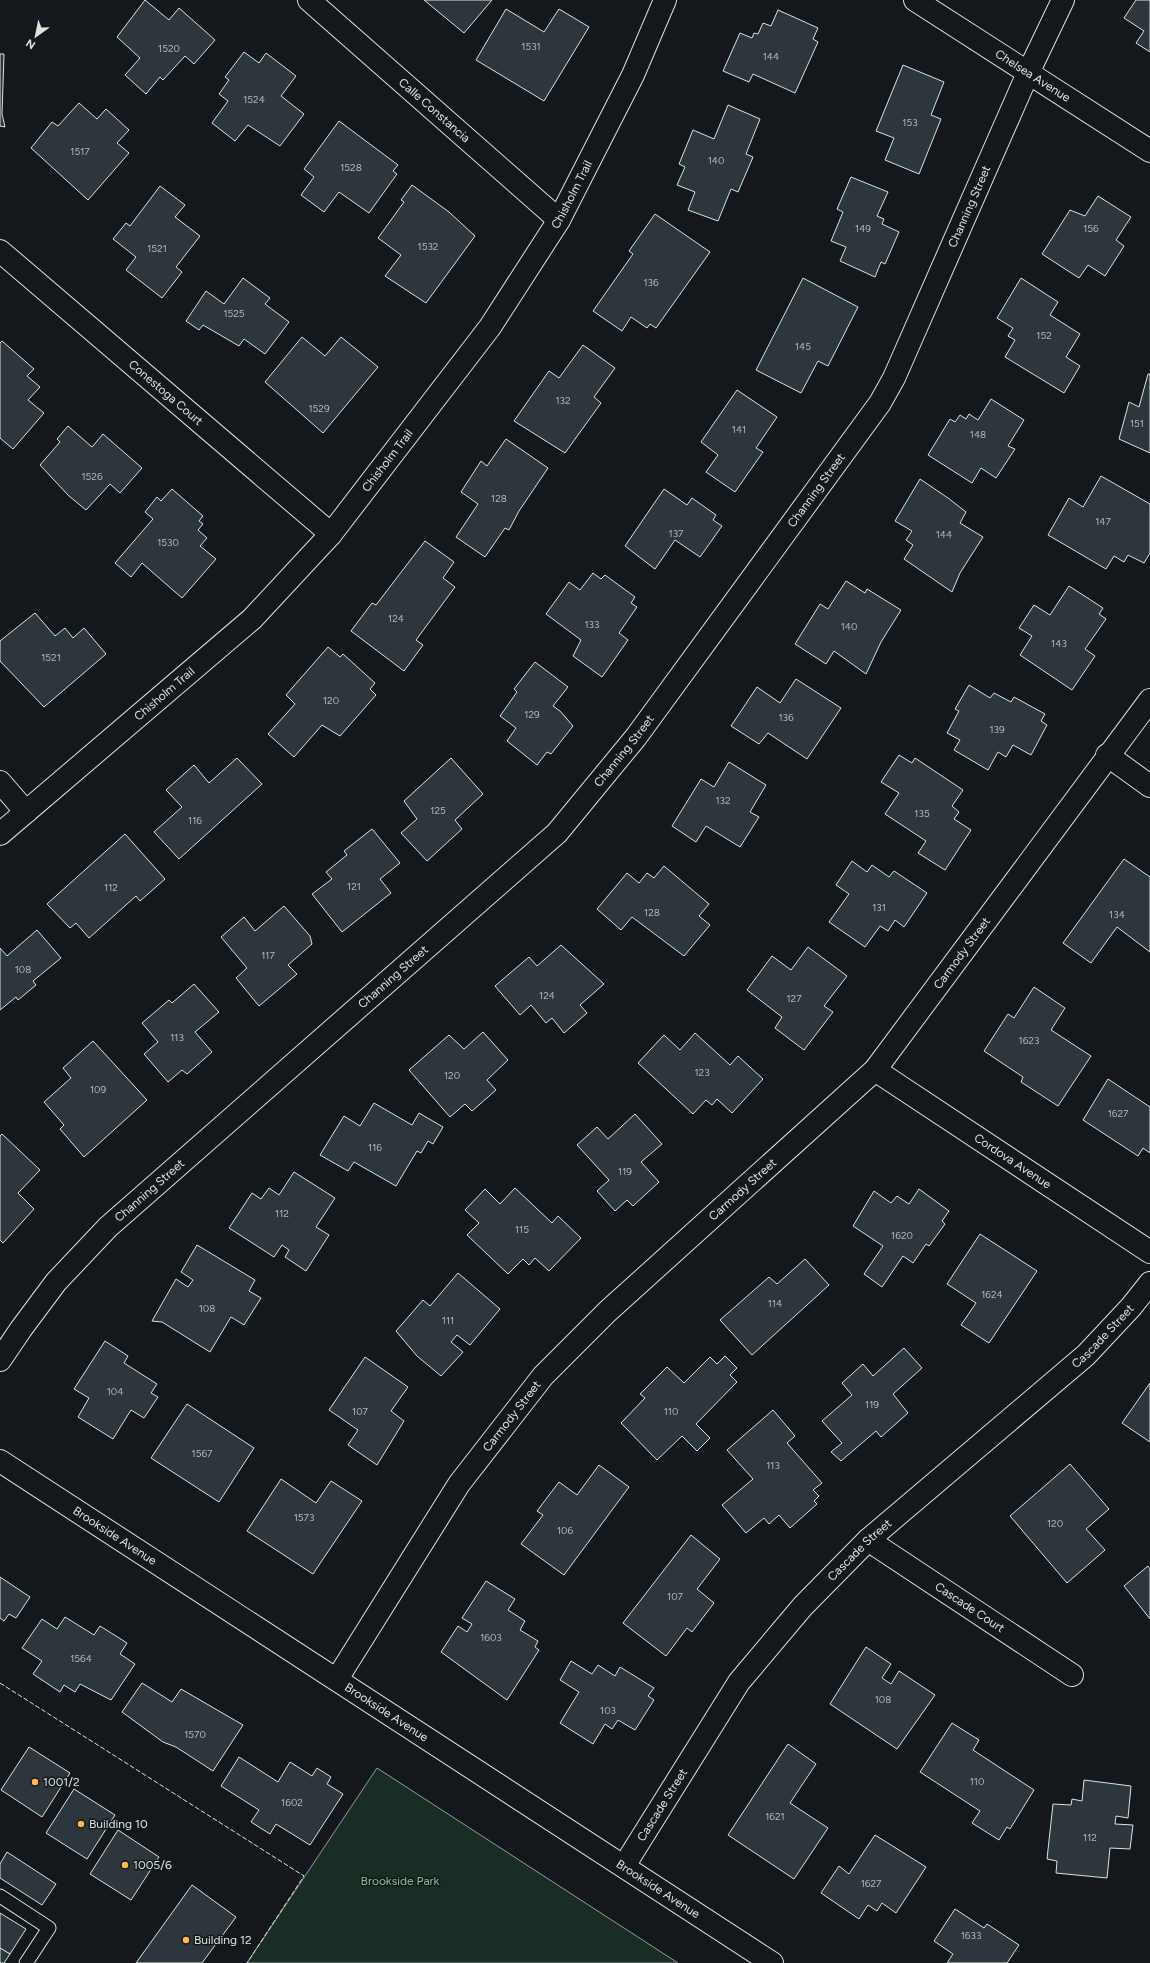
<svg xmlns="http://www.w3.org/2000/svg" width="1150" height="1963" viewBox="0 0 1150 1963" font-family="Figtree,sans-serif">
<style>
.green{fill:#1a2d24;stroke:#939e99}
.building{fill:#2c363c;stroke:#d8e6dc}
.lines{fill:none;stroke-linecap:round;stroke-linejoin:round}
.lane-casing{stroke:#d8e6dc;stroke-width:15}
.street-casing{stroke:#d8e6dc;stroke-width:24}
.lane{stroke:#14181c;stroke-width:13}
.street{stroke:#14181c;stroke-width:22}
.fence{stroke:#d8e6dc;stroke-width:1;stroke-dasharray:5 2;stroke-linecap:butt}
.poi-dot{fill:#ffb74d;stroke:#14181c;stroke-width:1.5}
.labels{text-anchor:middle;stroke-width:3;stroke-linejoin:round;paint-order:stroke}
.number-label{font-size:10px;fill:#adbab4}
.street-label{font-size:12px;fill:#d8e6dc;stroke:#14181c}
.poi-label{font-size:12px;fill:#d8e6dc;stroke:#14181c;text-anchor:start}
.park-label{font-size:12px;fill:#8ac095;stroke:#14181c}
</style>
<rect width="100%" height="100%" fill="#14181c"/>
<!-- green -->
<polygon class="green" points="377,1768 678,1963 247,1963"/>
<!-- building -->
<g class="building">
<polygon points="145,0 169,20 179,8 215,40 194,64 185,56 163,80 160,77 146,94 125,75 140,58 117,37"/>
<polygon points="424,0 492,0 464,33"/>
<polygon points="1136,0 1150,0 1150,52 1136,43 1144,31 1124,18"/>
<polygon points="506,9 544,32 559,9 589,27 544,101 476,60"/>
<polygon points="778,10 818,28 813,39 818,42 795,93 753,74 749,82 723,71 740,33 752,38 754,33 758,34 763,23 771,26"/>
<polygon points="244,52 259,63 266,53 296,76 281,96 304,114 280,146 248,125 235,141 212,123 228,101 219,94 229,80 225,77"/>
<polygon points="0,54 4,54 2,114 5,127 0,126"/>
<polygon points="903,65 944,82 931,115 941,119 919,174 885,160 894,138 876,131"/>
<polygon points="79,103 97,119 106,109 129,130 117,143 129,153 88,200 31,148 52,122 58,126"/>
<polygon points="728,105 760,119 746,154 753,157 738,192 731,189 718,221 688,210 695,192 677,185 685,167 679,164 693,130 714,139"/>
<polygon points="339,121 398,165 393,171 397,174 369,213 339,192 324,212 301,195 314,177 304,169"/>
<polygon points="851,177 888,192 877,216 884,219 882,224 899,232 885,264 881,262 875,277 840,261 846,247 831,241 843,212 837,209"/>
<polygon points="412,185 449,212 475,236 426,303 385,276 401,255 378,238 404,202 401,200"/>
<polygon points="160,186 185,205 175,217 200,236 176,267 182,272 162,298 126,270 136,257 113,239 126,223 130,226"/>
<polygon points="1098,196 1131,217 1116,240 1124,246 1105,276 1088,265 1079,278 1042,254 1070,210 1085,216"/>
<polygon points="655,214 710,252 656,328 650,324 647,328 631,317 622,331 593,311 633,254 629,251"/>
<polygon points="243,278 270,298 265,304 289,322 265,354 244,339 239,346 203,325 199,330 186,321 206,291 224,304"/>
<polygon points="803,278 858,307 828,366 818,361 801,393 756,370"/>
<polygon points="1021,278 1058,302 1050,315 1080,334 1066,357 1080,366 1064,393 1005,357 1015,340 1008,336 1013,328 997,318"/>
<polygon points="302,337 325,356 341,337 378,367 323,433 265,382"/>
<polygon points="2,341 34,369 27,376 40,387 28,400 44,413 13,449 0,438 0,343"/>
<polygon points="583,345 615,368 594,397 601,403 565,453 514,421 549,371 559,378"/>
<polygon points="1148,374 1150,374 1150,453 1119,439 1129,402 1139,407"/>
<polygon points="737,390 777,417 756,448 763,452 735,492 706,472 718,455 701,442"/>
<polygon points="991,399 1024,420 1008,446 1015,449 996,478 981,468 972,483 928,455 950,419 955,422 960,415 966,419 969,414 978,420"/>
<polygon points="68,426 92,447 103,434 142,468 120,493 110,484 86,510 69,496 40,465 60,442 57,439"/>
<polygon points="506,439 548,468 519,511 509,530 505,528 485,557 456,537 478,504 461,492 481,461 487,466"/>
<polygon points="1101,476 1150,504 1150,553 1144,563 1128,555 1124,562 1114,556 1106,569 1048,535 1069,498 1083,507"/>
<polygon points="920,479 948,498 966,512 960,523 983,537 960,573 952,592 904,559 913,545 906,540 912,531 895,521"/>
<polygon points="172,489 203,516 199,521 203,524 198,530 207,538 200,546 216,559 182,598 142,563 131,577 115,563 153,519 145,512 157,497 161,501"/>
<polygon points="664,489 687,505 692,498 716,515 713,520 722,526 700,557 675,540 655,569 625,546"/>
<polygon points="425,541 454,562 443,578 455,587 416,640 423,645 404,671 351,631 372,603 376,605"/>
<polygon points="593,573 601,579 605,575 635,597 631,603 637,607 619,633 628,640 602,677 573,656 581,640 546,614 569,582 580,590"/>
<polygon points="846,581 865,593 867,589 901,610 881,642 866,674 834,651 826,664 795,644 820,604 828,609"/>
<polygon points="1069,586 1103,608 1099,614 1106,619 1085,649 1095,656 1072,690 1020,655 1032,636 1019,628 1034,605 1050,615"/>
<polygon points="35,613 55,636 65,628 73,638 84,628 106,654 44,707 0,661 0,641"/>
<polygon points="328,647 340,657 343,654 375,683 370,689 376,695 340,736 322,725 294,757 268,734 295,704 286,695"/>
<polygon points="535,662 568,687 553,706 560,711 573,726 551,754 547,752 537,765 507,741 516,728 500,716 517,692 514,689"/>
<polygon points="796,679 841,708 807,759 768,733 759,744 731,726 757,687 780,703"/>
<polygon points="969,685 990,698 994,693 1011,702 1014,697 1045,714 1041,721 1047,725 1031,755 1013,745 1006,757 998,752 988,770 954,750 960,740 947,733 959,711 955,709"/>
<polygon points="899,755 912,763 915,758 963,790 952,806 959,812 954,819 971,830 945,870 918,853 926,841 885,814 899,793 881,782"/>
<polygon points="237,758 262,784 179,859 154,832 182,807 166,790 194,765 209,783"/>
<polygon points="451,758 483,794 455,820 462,829 427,861 401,833 417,819 404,801"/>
<polygon points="729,762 766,785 750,812 759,817 740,847 706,826 696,842 672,826 701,779 714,787"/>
<polygon points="372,829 400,863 380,879 391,893 342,932 312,894 332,879 326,872 347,855 344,851"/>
<polygon points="125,834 165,879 140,901 136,896 89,938 76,923 70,928 47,904"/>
<polygon points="1124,859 1150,877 1150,952 1117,927 1091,963 1063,943"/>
<polygon points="852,861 867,872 872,865 889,877 894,871 927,893 904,927 895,920 888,931 880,926 865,947 829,922 849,894 836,885"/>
<polygon points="664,866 709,904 699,916 710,925 684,956 632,917 621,930 597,909 627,873 639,883 647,873 654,878"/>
<polygon points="284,906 310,936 312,944 288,965 297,974 259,1006 236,978 247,968 221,937 244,917 255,931"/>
<polygon points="37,930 61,958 33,981 36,985 18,1000 16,997 0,1010 0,948 7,956"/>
<polygon points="561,945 604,984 580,1005 587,1013 564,1033 552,1018 546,1023 531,1005 520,1015 495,986 529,957 537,966"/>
<polygon points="808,947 847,976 824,1006 833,1012 804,1050 775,1028 782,1017 747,990 772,956 791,970"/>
<polygon points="194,984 219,1012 195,1032 212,1052 187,1074 182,1070 168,1082 144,1054 158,1042 142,1023 169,1000 172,1003"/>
<polygon points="1034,987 1065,1008 1051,1030 1091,1056 1058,1106 1021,1082 1023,1077 984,1051 1008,1014 1014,1018"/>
<polygon points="483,1032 508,1060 487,1080 496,1090 472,1111 465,1104 450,1117 409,1070 449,1035 464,1049"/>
<polygon points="695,1033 730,1065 738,1056 763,1079 732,1113 717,1099 712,1105 706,1100 693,1114 638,1063 664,1035 680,1050"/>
<polygon points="93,1041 147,1100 84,1157 60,1129 64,1125 44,1102 71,1078 63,1068"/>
<polygon points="1108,1079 1150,1107 1150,1153 1143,1148 1138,1156 1083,1120"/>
<polygon points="374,1103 412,1125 419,1113 443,1127 433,1144 428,1141 421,1153 417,1151 396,1186 354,1162 348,1171 320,1155 344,1116 360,1126"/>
<polygon points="635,1114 662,1144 641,1162 659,1182 633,1206 627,1200 615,1211 597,1191 609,1180 577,1145 597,1127 608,1139"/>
<polygon points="2,1134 40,1170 18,1193 34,1209 3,1243 0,1240 0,1136"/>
<polygon points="294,1172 335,1198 316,1227 329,1235 306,1271 285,1257 289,1250 282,1245 274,1257 229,1228 252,1193 261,1199 269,1188 279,1195"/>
<polygon points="515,1188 552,1223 558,1216 581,1238 549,1271 535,1258 529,1265 523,1259 508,1274 467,1235 479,1223 465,1210 485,1189 500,1204"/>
<polygon points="919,1189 949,1211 942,1221 945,1224 929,1246 926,1244 913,1263 903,1256 882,1287 864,1274 883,1246 853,1226 874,1191 891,1203 897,1196 909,1204"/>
<polygon points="980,1234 1037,1271 989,1343 961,1325 976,1303 947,1284"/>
<polygon points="197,1245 255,1280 249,1291 261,1298 244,1325 231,1317 210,1352 162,1322 152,1321 176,1279 188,1287 193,1280 181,1272"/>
<polygon points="805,1259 829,1285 752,1355 720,1320 769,1277 777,1284"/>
<polygon points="458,1273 500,1309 470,1345 457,1335 451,1342 463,1352 441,1376 417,1356 396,1331 423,1300 430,1306"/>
<polygon points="105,1341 128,1356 124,1363 157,1384 151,1393 158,1397 144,1418 131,1410 113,1439 78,1417 89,1398 74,1389"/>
<polygon points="904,1348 922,1368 893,1394 908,1413 881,1437 876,1431 841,1461 831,1452 842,1443 822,1421 852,1395 842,1383 863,1364 873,1376"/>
<polygon points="725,1356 737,1368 730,1375 737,1382 696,1424 710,1438 697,1451 682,1436 657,1460 621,1423 645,1398 640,1394 667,1367 684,1383 710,1357 717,1364"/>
<polygon points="365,1357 408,1387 391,1411 404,1421 377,1465 348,1445 358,1430 329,1410"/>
<polygon points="1150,1383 1150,1442 1122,1423"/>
<polygon points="187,1404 254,1448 219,1502 151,1458"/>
<polygon points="773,1410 795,1436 787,1443 822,1483 813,1490 819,1496 814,1501 817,1504 790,1528 779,1515 769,1524 764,1518 746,1533 722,1505 753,1479 727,1450"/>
<polygon points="1070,1464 1109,1509 1086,1529 1105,1550 1067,1583 1010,1516"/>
<polygon points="599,1465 629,1487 564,1575 521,1544 543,1515 537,1511 559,1482 577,1495"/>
<polygon points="281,1479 316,1503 331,1481 362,1501 313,1574 247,1531"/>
<polygon points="691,1535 720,1559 697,1589 714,1603 692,1632 687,1628 666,1656 623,1623"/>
<polygon points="1148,1566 1150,1569 1150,1619 1124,1586"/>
<polygon points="0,1577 30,1597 16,1618 9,1614 4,1621 0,1618"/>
<polygon points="486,1581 515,1599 508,1610 525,1621 520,1630 538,1641 535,1647 539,1650 507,1700 441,1652 458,1626 467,1632 472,1624 462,1618"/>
<polygon points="65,1617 94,1635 100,1626 127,1643 120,1654 135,1664 111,1700 80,1684 75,1692 64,1685 60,1692 33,1674 42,1661 22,1648 42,1619 57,1629"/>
<polygon points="866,1647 891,1664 882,1678 891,1684 899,1671 935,1695 897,1749 830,1704"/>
<polygon points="571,1661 592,1674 598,1665 615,1676 620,1667 654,1688 648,1696 654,1700 635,1730 618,1720 612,1729 605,1724 593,1744 560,1723 579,1692 560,1680"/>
<polygon points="142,1683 172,1702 181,1689 243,1725 213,1771 176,1747 163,1742 122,1712"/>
<polygon points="952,1723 979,1740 973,1750 1034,1790 1010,1829 1007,1827 999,1840 972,1823 980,1811 920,1772"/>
<polygon points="788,1744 816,1764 790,1803 828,1828 794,1879 728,1835"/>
<polygon points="29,1747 70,1773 42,1817 1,1790"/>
<polygon points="239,1757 278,1782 290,1762 312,1776 317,1768 331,1777 327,1784 343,1794 310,1845 276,1824 270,1834 251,1822 259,1810 221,1786"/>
<polygon points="1084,1780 1131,1786 1128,1818 1116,1816 1115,1824 1133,1825 1130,1849 1110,1848 1107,1878 1056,1873 1057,1861 1047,1859 1053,1804 1071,1805 1072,1799 1082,1801"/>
<polygon points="74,1789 115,1815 87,1859 46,1833"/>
<polygon points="118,1830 159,1857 131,1900 90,1874"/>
<polygon points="875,1835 926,1867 896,1913 882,1903 877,1911 868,1905 859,1919 821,1893 839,1866 849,1874"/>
<polygon points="7,1852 56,1884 42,1905 0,1878 0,1864"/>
<polygon points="192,1885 236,1917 202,1963 136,1963"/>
<polygon points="955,1909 984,1928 987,1924 1019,1945 1007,1963 947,1963 953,1954 934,1941"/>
<polygon points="0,1913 26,1929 10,1954 0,1948"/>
<polygon points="0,1948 10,1954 4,1963 0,1963"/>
</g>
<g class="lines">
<!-- lane casing -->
<g class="lane-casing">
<polyline id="lane" points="0,1896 49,1928 26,1963"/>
</g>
<!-- street casing -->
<g class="street-casing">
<g id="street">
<path id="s1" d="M309,0L559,220"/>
<path id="s2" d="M915,0L1150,151"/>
<path id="s3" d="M0,251L331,534"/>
<polyline points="1107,755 1150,786"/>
<polyline points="0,782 26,812"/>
<path id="s4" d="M0,834L252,619L331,534L490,327L559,220L633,75L665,0"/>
<path id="s5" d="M875,1070L1150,1252"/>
<path id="s6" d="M0,1360L21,1329L56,1282L108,1227L557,833L636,737L880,403L894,378L1028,73L1063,0"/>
<path id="s7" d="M0,1461L772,1963"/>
<path id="s8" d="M868,1540L1072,1675"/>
<path id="s9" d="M337,1679L459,1484L543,1376L608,1311L875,1070L1150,700"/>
<path id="s10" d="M624,1866L739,1682L803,1606L868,1540L1086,1355L1131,1307L1150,1283"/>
</g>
</g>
<!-- lane -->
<use href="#lane" class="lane"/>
<!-- street -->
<use href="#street" class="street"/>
<!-- fence -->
<polyline class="fence" points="0,1683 304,1876 247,1963"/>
</g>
<!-- markers -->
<g class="poi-dot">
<circle cx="35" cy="1782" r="4"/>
<circle cx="81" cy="1824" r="4"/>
<circle cx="125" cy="1865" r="4"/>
<circle cx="186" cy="1940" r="4"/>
</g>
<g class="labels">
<!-- number labels -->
<g class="number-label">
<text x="531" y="50">1531</text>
<text x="169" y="52">1520</text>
<text x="771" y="60">144</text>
<text x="254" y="103">1524</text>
<text x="910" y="126">153</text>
<text x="80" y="155">1517</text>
<text x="716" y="164">140</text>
<text x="351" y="171">1528</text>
<text x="863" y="232">149</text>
<text x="1091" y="232">156</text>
<text x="428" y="250">1532</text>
<text x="157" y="252">1521</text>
<text x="651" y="286">136</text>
<text x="234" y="317">1525</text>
<text x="1044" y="339">152</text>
<text x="803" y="350">145</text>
<text x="563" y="404">132</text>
<text x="319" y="412">1529</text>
<text x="1137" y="427">151</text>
<text x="739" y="433">141</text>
<text x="978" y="438">148</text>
<text x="92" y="480">1526</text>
<text x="499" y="502">128</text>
<text x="1103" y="525">147</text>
<text x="676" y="537">137</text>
<text x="944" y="538">144</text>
<text x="168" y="546">1530</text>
<text x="396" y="622">124</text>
<text x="592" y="628">133</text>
<text x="849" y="630">140</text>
<text x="1059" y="647">143</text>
<text x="51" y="661">1521</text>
<text x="331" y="704">120</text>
<text x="532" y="718">129</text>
<text x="786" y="721">136</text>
<text x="997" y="733">139</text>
<text x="723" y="804">132</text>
<text x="438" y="814">125</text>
<text x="922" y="817">135</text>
<text x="195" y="824">116</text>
<text x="354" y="890">121</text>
<text x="111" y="891">112</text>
<text x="879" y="911">131</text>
<text x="652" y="916">128</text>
<text x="1117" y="918">134</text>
<text x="268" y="959">117</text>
<text x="23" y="973">108</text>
<text x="547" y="999">124</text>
<text x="794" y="1002">127</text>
<text x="177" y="1041">113</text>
<text x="1029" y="1044">1623</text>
<text x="702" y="1076">123</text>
<text x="452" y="1079">120</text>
<text x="98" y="1093">109</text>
<text x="1118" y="1117">1627</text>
<text x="375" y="1151">116</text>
<text x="625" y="1175">119</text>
<text x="282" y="1217">112</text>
<text x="522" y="1233">115</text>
<text x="902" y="1239">1620</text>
<text x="992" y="1298">1624</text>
<text x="775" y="1307">114</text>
<text x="207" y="1312">108</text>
<text x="448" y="1324">111</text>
<text x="115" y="1395">104</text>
<text x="872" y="1408">119</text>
<text x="360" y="1415">107</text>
<text x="671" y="1415">110</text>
<text x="202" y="1457">1567</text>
<text x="773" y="1469">113</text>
<text x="304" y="1521">1573</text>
<text x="1055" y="1527">120</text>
<text x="565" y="1534">106</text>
<text x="675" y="1600">107</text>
<text x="491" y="1641">1603</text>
<text x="81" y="1662">1564</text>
<text x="883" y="1703">108</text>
<text x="608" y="1714">103</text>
<text x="195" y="1738">1570</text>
<text x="977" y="1785">110</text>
<text x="292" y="1806">1602</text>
<text x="775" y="1820">1621</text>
<text x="1090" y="1841">112</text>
<text x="871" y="1887">1627</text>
<text x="971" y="1939">1633</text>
</g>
<!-- street labels -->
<g class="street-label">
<text dy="4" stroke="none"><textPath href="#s2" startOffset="140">Chelsea Avenue</textPath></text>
<text dy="4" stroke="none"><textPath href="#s1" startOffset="167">Calle Constancia</textPath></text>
<text dy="4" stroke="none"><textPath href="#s4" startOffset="864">Chisholm Trail</textPath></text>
<text dy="4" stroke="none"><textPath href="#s6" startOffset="1523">Channing Street</textPath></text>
<text dy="4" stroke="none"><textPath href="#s3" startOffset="218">Conestoga Court</textPath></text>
<text dy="4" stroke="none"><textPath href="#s4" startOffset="540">Chisholm Trail</textPath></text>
<text dy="4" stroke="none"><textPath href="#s6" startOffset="1199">Channing Street</textPath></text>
<text dy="4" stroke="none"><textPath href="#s4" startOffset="216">Chisholm Trail</textPath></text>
<text dy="4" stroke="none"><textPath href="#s6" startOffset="875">Channing Street</textPath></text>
<text dy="4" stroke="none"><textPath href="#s9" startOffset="964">Carmody Street</textPath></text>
<text dy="4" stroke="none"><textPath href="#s6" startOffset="551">Channing Street</textPath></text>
<text dy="4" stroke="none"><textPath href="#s5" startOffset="165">Cordova Avenue</textPath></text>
<text dy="4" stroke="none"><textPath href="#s9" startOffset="640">Carmody Street</textPath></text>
<text dy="4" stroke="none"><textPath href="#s6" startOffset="227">Channing Street</textPath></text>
<text dy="4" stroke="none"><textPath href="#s10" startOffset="720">Cascade Street</textPath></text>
<text dy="4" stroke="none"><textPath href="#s9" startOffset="316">Carmody Street</textPath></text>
<text dy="4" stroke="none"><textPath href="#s7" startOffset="137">Brookside Avenue</textPath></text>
<text dy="4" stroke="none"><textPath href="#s10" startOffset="396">Cascade Street</textPath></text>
<text dy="4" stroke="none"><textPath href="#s8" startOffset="122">Cascade Court</textPath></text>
<text dy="4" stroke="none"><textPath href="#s7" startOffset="461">Brookside Avenue</textPath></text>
<text dy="4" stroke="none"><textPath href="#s10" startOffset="72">Cascade Street</textPath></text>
<text dy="4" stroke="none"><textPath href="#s7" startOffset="785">Brookside Avenue</textPath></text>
</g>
<!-- poi labels -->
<g class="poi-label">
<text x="43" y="1786">1001/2</text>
<text x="89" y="1828">Building 10</text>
<text x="133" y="1869">1005/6</text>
<text x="194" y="1944">Building 12</text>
</g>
<!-- park labels -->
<g class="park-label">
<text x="400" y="1885">Brookside Park</text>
</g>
</g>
<!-- north arrow -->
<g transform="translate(36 36) rotate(213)" stroke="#14181c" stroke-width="3" paint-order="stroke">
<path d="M0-3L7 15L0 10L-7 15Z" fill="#d8e6dc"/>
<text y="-6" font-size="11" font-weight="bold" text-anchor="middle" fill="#d8e6dc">N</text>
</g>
</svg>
